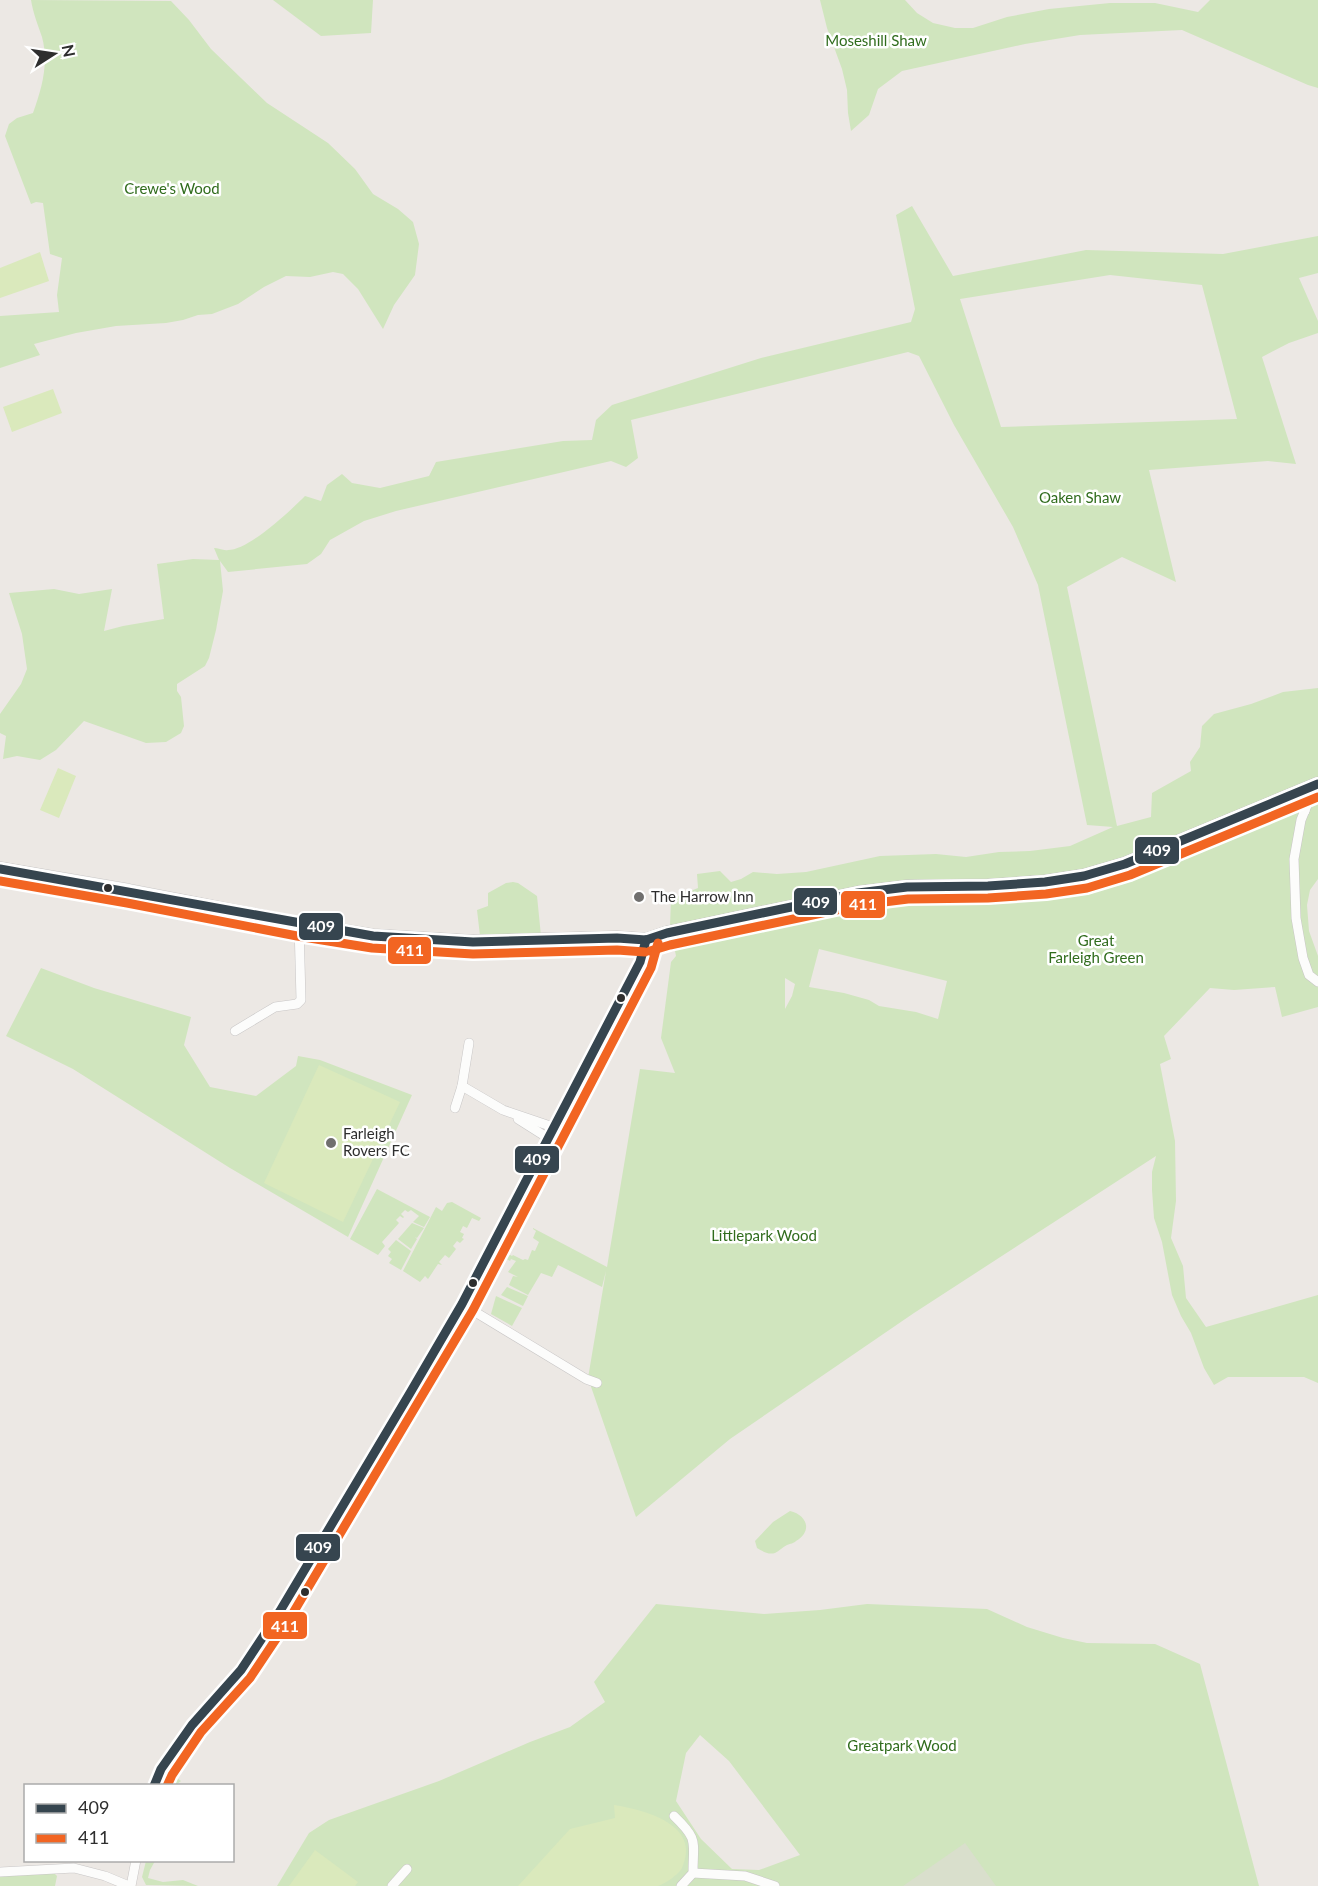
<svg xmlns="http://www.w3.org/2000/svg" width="1318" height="1886" viewBox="0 0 1318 1886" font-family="Lato,sans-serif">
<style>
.green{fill:#d0e5be;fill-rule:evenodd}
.cemetery{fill:#d9dfcc}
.pitch{fill:#dae9bc}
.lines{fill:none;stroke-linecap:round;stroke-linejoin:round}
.street-casing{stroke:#c8c6c6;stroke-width:10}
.secondary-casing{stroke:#c8c6c6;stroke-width:15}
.street{stroke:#fcfcfb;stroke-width:9}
.secondary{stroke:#fcfcfb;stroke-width:14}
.bus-1-casing{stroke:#fff;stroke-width:14}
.bus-2-casing{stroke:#fff;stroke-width:14}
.bus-1{stroke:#36454f;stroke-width:9}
.bus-2{stroke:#f26522;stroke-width:9}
.bus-dot{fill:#2e2e2e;stroke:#fff;stroke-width:2}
.poi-dot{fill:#706f6e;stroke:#fff;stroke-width:2}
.labels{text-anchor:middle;stroke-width:5;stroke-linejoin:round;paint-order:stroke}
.park-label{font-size:15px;fill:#306c1d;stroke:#fff}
.poi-label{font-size:15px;fill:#2e2e2e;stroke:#fff;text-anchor:start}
.line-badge{stroke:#fff;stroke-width:2}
.badge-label{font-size:16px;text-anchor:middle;font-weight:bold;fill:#fff}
</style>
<rect width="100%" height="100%" fill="#ece8e4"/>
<!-- green -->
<g class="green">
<path d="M31,0L171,1L189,20L211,49L267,103L328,143L355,169L373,194L398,209L413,222L419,244L415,275L394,305L383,329L358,289L343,274L333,272L310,277L286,276L264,287L238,304L212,314L198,315L183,320L166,323L116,326L76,333L34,344L40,355L0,368V316L59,312L57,295L62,258L50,254L43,203L36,202L31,204L5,136L9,124L17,118L33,113C42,88 49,63 42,37C38,25 33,13 31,0Z"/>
<polygon points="273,0 373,0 371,33 321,36"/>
<polygon points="820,0 905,0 917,13 933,23 955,28 973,28 1007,17 1049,9 1110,3 1155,3 1198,12 1210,0 1318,0 1318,88 1308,85 1182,30 1080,35 1025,44 902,71 878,89 869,115 851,131 848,113 847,90 842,69 827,28"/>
<path d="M912,206L953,276L1086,250L1223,254L1318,236V273L1299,278L1318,321V333L1289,343L1262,357L1296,464L1268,461L1149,470L1176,582L1122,557L1067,587L1117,826L1151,817L1152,793L1191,771L1190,762L1200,747L1202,726L1214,714L1251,704L1283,692L1318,688V879L1310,890L1307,905L1309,931L1318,956V1007L1282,1017L1275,987L1234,990L1210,988L1164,1036L1171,1059L1160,1064L1175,1141L1176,1201L1171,1238L1183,1266L1186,1298L1206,1327L1318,1295V1383L1304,1377H1228L1214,1385L1204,1368L1191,1333L1181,1316L1172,1295L1162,1242L1154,1218L1152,1190V1172L1156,1156L914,1313L730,1439L636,1517L588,1378L606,1271L602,1287L558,1265L552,1277L541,1273L528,1295L509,1285L513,1276L518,1277L508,1272L516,1261L511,1259L510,1261L503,1257L501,1258L494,1254L498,1248L512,1256L513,1255L523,1260L525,1259L528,1260L532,1250L535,1251L539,1242L533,1238L536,1231L533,1229V1228L607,1267L640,1069L675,1073L661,1038L671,962L676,956L670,926L671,899L698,888L697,874L720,871L731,882L741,879L753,872L777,874L806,872L880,856L936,854L966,857L999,852L1030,851L1070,846L1113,827L1087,825L1038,585L1013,527L954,425L919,356L908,352L631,420L638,458L626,467L611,461L396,511L364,521L330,540L321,554L307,564L228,572L220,561L223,591L216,630L209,658L205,666L177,684V691L181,697L184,726L181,733L166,742L146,743L84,721L56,750L40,760L17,756L3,759L6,736L0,733V714L21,684L27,669L22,634L9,593L54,589L79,594L112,589L104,631L123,626L164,619L157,564L193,559L219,560L214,548C218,548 224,551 228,550C249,550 290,511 305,496L321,501L327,485L342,474L352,483L380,488L429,476L436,462L563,441L592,440L596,420L612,405L761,358L911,322L915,309L896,215ZM1110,275L1202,285L1237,419L1001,427L960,299ZM819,949L947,981L938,1019L916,1012L879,1006L869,1000L844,993L809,987ZM785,978L795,984L792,996L785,1009Z"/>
<polygon points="513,882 518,883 537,896 541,936 480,936 477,910 488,906 488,893 506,883"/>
<polygon points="41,968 94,988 191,1017 184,1045 210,1087 256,1096 296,1066 298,1056 320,1060 412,1095 348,1237 230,1168 73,1069 6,1036"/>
<polygon points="377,1189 430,1217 424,1227 413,1222 419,1216 411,1210 408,1212 405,1210 401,1214 404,1217 403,1218 400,1216 396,1220 399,1223 382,1242 385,1246 378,1255 350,1239"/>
<polygon points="452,1202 481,1218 479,1221 472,1218 467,1228 463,1226 460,1232 464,1234 462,1238 464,1239 460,1243 457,1241 453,1246 456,1249 449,1258 445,1255 439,1262 442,1265 438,1264 428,1279 425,1276 420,1282 403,1271 436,1207 442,1211 447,1203"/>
<polygon points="412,1223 424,1228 417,1238 415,1237 417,1239 411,1249 398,1239"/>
<polygon points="396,1240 411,1251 401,1270 389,1263 392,1259 388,1256 391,1252 388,1249"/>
<polygon points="507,1287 528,1296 523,1306 501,1295"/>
<polygon points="496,1296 522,1308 512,1326 491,1314"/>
<path d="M790,1511C807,1515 813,1531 796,1541C793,1544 791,1543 787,1545C783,1547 779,1551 775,1553C768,1555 762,1551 757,1548L755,1541L773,1522Z"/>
<path d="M656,1604L764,1614L820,1610L867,1604L987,1609L1027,1627L1063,1638L1087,1643L1155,1644L1200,1664L1259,1886H277L309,1833L329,1820L439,1781L530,1742L570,1727L605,1702L594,1682ZM700,1735L729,1761L800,1855L759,1870L732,1869L701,1839L676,1801L686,1753Z"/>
<polygon points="168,1772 181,1781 176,1785 162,1785"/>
<polygon points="146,1861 155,1861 150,1870 148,1878 163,1882 183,1880 198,1886 146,1885 142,1877"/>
<polygon points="47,1873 55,1874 57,1876 55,1886 0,1886 0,1876"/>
</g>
<!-- cemetery -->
<polygon class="cemetery" points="965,1843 996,1886 903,1886"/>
<!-- pitch -->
<g class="pitch">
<polygon points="40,252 49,281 0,298 0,268"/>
<polygon points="53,389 62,413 12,432 3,407"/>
<polygon points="58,768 76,776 59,818 40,810"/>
<polygon points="319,1065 400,1102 343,1222 264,1183"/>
<path d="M614,1805C646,1810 702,1825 682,1868C679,1874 664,1885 657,1886C643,1886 629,1886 615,1886C583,1886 551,1886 518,1886L570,1829L615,1818Z"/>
<polygon points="315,1850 358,1882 355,1886 289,1886"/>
</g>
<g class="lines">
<!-- street casing -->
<g class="street-casing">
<g id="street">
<polyline points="1315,786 1301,820 1294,859 1296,918 1303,958 1309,975 1318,982"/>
<polyline points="1286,799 1305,811"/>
<polyline points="235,1031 275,1007 297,1004 301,1000 299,924"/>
<polyline points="462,1086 503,1110 553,1127"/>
<polyline points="455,1108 462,1086 469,1043"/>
<polyline points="518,1119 548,1138"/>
<polyline points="462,1304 586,1379 597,1383"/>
<polyline points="154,1786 161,1769 192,1725 241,1670 280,1611 410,1393 462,1304 640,962 646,940"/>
<path d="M674,1816C699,1840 693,1841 693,1873L681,1886"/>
<polyline points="0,1872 74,1868 105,1876 129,1886"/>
<polyline points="693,1873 745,1876 775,1886"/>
<polyline points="131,1886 136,1860"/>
<polyline points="392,1886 407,1869"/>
</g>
</g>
<!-- secondary casing -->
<g class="secondary-casing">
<polyline id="secondary" points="0,869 129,891 299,924 373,936 473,942 617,938 646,940 667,933 858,893 907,887 988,886 1045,882 1084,876 1125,864 1318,784"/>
</g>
<!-- street -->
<use href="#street" class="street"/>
<!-- secondary -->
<use href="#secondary" class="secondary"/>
<!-- bus-1 casing -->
<g class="bus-1-casing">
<g id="bus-1">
<polyline points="0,869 373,936 473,942 617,938 646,940"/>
<polyline points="646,940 667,933 858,893 907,887 988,886 1045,882 1084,876 1125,864 1318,784"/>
<polyline points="154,1786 161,1769 192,1725 241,1670 280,1611 410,1393 462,1304 640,962 646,940"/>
</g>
</g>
<!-- bus-2 casing -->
<g class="bus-2-casing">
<g id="bus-2">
<polyline points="0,881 127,903 297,936 372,948 473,954 617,950 645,952"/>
<polyline points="650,951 670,945 860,905 908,899 988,898 1046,894 1087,888 1130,875 1318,797"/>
<polyline points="167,1786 172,1775 201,1732 250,1678 290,1618 420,1399 473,1310 651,968 658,943"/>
</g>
</g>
<!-- bus-1 -->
<use href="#bus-1" class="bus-1"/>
<!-- bus-2 -->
<use href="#bus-2" class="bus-2"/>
</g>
<!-- markers -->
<g class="bus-dot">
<circle cx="108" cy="888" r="5"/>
<circle cx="621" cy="998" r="5"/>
<circle cx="473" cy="1283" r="5"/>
<circle cx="305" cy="1592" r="5"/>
</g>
<g class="poi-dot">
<circle cx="639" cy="897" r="6"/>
<circle cx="331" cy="1143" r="6"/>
</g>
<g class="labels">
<!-- park labels -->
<g class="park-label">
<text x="876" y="46">Moseshill Shaw</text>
<text x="172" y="194">Crewe's Wood</text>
<text x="1080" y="503">Oaken Shaw</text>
<text x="1096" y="946">Great<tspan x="1096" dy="17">Farleigh Green</tspan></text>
<text x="764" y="1241">Littlepark Wood</text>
<text x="902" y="1751">Greatpark Wood</text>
</g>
<!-- poi labels -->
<g class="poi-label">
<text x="651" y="902">The Harrow Inn</text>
<text x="343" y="1139">Farleigh<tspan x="343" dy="17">Rovers FC</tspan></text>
</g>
</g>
<g class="line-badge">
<rect x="1134" y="836" width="46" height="29" rx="6" fill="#36454f"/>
<rect x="793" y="887" width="45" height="29" rx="6" fill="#36454f"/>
<rect x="840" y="890" width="46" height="29" rx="6" fill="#f26522"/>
<rect x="298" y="912" width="46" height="29" rx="6" fill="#36454f"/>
<rect x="387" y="936" width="45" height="29" rx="6" fill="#f26522"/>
<rect x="514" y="1145" width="46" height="29" rx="6" fill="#36454f"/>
<rect x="295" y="1533" width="46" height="29" rx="6" fill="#36454f"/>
<rect x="262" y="1611" width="46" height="29" rx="6" fill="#f26522"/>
</g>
<g class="badge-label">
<text x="1157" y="856">409</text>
<text x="816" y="908">409</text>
<text x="863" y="910">411</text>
<text x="321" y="932">409</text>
<text x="410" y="956">411</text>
<text x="537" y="1165">409</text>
<text x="318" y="1553">409</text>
<text x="285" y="1632">411</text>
</g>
<!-- legend -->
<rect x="24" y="1784" width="210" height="78" fill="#ffffff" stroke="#ababab" stroke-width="1.5"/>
<rect x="36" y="1804" width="30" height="9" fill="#36454f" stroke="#ababab" stroke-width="1.5"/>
<text x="78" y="1814" font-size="18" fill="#2e2e2e">409</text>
<rect x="36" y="1834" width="30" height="9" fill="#f26522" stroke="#ababab" stroke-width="1.5"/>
<text x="78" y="1844" font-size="18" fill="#2e2e2e">411</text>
<!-- north arrow -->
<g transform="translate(54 54) rotate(78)" stroke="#ffffff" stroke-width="4.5" paint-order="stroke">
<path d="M0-4.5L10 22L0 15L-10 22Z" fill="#2e2e2e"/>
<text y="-9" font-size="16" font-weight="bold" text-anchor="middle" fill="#2e2e2e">N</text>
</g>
</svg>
